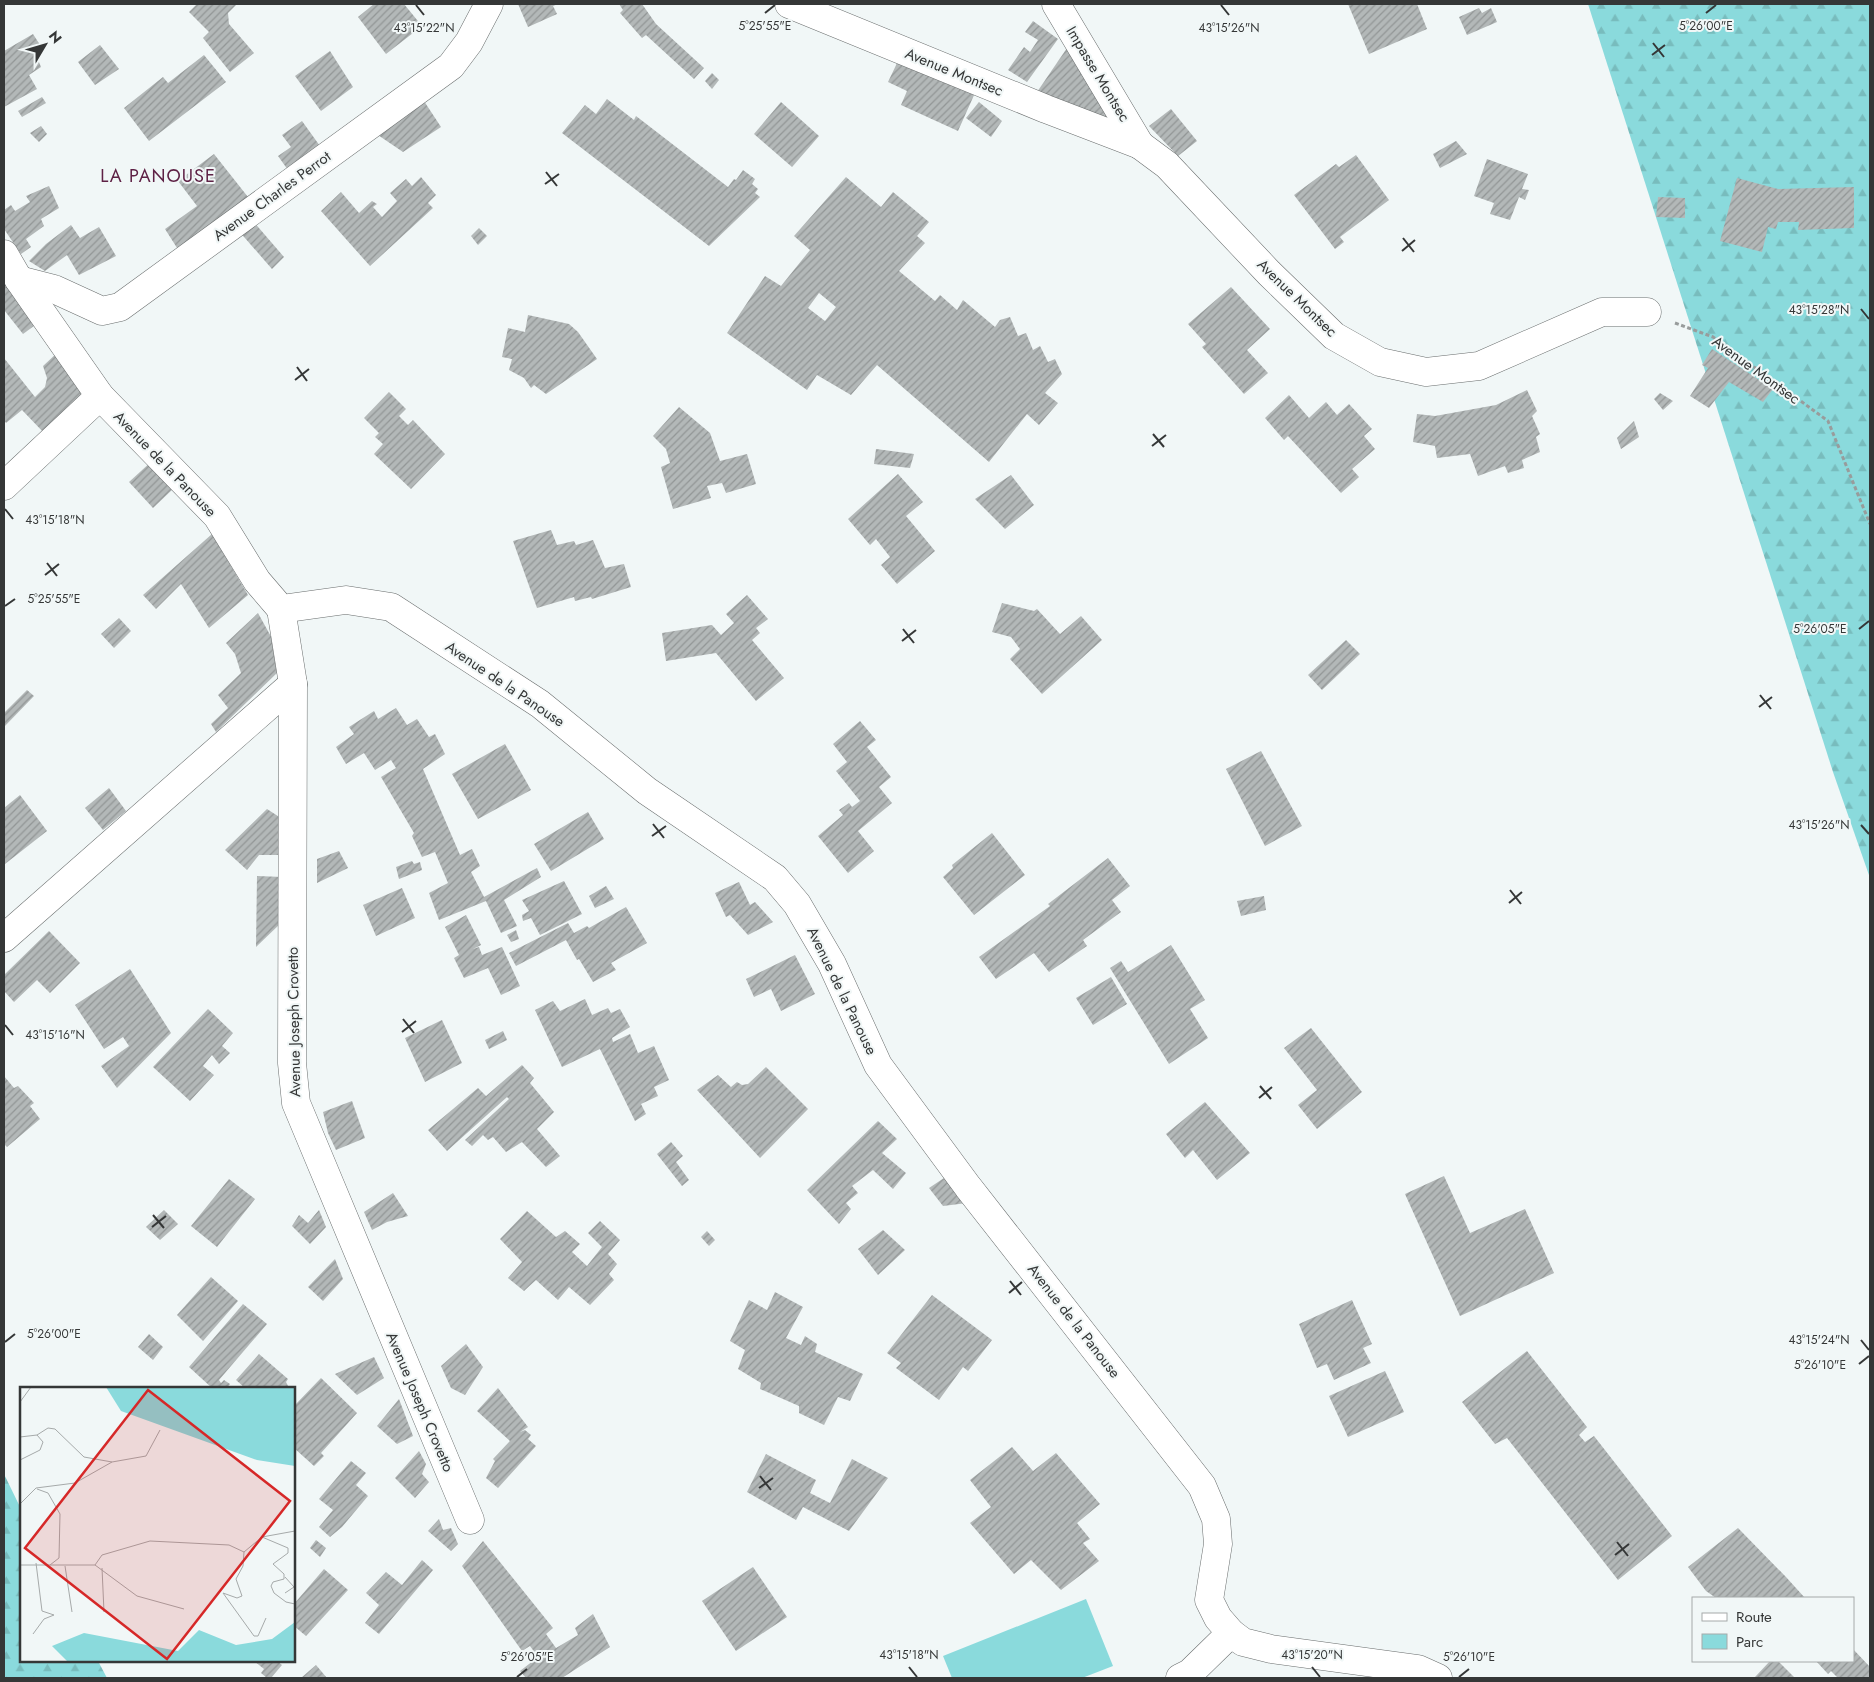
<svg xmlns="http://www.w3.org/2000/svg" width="1874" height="1682" viewBox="0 0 1874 1682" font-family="Jost,sans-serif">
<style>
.green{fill:#8adadc}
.forest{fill:url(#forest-firs)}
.building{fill:url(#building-hatch);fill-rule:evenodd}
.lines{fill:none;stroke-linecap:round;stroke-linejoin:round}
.minor-casing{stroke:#696d6d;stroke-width:29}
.path{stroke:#989c9c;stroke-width:3;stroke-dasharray:4 2.5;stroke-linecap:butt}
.minor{stroke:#fff;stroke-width:28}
.ticks{fill:none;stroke:#353737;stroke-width:2}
.labels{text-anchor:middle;stroke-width:4;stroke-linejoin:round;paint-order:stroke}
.street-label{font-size:15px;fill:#353737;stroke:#f1f7f7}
.quarter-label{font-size:18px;letter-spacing:1px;fill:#5e2145;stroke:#f1f7f7}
.inset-road{fill:none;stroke:#a6aaaa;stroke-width:1}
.view{fill:#d62828;fill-opacity:0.15;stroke:#d62828;stroke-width:2.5}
.inset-edge{fill:none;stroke:#353737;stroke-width:2.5}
.ticks-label{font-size:12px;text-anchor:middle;fill:#353737;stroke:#f1f7f7;stroke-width:4;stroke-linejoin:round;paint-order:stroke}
</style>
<defs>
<pattern id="forest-firs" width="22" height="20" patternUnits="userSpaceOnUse" patternTransform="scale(1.25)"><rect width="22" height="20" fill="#8adadc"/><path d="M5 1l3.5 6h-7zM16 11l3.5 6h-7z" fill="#78bcbd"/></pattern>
<pattern id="building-hatch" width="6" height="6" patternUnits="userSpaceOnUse" patternTransform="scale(1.25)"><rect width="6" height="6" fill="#b3b8b8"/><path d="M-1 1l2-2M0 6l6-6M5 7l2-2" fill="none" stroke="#929696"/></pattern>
</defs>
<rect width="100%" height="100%" fill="#f1f7f7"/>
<!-- green -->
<polygon class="green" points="1086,1599 1113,1666 1082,1678 952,1678 943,1656"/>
<!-- forest -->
<g class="forest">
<polygon points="1588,4 1870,4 1870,878 1833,772"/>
<polygon points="4,1474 21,1509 21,1661 98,1661 107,1678 4,1678"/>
</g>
<!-- building -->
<g class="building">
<polygon points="197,4 237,4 228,13 229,24 254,53 230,72 203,38 209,32 189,12"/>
<polygon points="374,4 404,4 422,26 386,54 358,17"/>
<polygon points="518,4 558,4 553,6 557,14 528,27"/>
<polygon points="619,4 642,4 656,24 704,68 694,79 646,35 642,38 620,13 623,10"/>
<polygon points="1348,4 1417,4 1427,29 1369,54"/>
<polygon points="1479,8 1482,13 1491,8 1497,22 1467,35 1459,17"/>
<polygon points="1033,21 1058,39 1027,82 1008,70 1024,47 1030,52 1038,40 1025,32"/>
<polygon points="33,34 44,51 37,57 41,67 29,75 37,89 4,107 4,51"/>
<polygon points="100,45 119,69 95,85 78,62"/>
<polygon points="1067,48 1111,119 1035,95"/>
<polygon points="330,51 353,87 321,111 295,76"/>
<polygon points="204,55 226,82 149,141 124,108 163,77 168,83"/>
<polygon points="898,61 975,93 958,131 901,105 907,91 888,82"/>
<polygon points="712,73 719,80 712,89 705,81"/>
<polygon points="42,97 46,103 22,117 18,111"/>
<polygon points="422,98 441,127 403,152 375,133"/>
<polygon points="607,99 634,120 636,116 728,187 734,179 736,180 743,170 755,179 752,184 758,189 755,193 760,197 709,246 562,133 585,105 596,114"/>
<polygon points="781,102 819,136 792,167 754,134"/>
<polygon points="979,102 1002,121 991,137 966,118"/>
<polygon points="1171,109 1197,141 1178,156 1149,126"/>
<polygon points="302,121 320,146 288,170 278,156 291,147 282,135"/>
<polygon points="41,126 47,134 39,142 30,133"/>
<polygon points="1456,141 1467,154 1440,168 1433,154"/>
<polygon points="214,154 248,197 179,251 165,229 197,206 178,181"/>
<polygon points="1356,155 1389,200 1340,237 1344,242 1335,249 1294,195 1336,164 1339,167"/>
<polygon points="1487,159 1528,174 1522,189 1529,190 1525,200 1519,197 1510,220 1490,214 1494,203 1474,196"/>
<polygon points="421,177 436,195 428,203 433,208 370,266 321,211 341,192 359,213 372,201 377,204 373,207 382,217 397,201 390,193 406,179 412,186"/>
<path d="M846,177L881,207L893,192L929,222L917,236L925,243L899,271L935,301L940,295L957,310L963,300L995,327L1000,320L1010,317L1018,336L1026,333L1033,350L1040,346L1048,362L1055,359L1062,374L1045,393L1058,403L1039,425L1027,414L989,462L877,365L851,395L817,375L807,390L727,333L765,276L781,286L810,250L794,236ZM819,293L836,307L825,321L808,308Z"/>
<polygon points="1737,178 1778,189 1854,187 1854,228 1798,230 1799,222 1778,222 1776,229 1768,227 1762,252 1720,241"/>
<polygon points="49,186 59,208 41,219 44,226 26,239 31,247 21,254 4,229 4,210 11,205 15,211 30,202 26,196"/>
<polygon points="1658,197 1685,198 1685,218 1656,217"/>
<polygon points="253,221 284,257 272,269 238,230"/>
<polygon points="71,225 80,238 99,227 116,256 79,275 67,255 45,271 29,261 46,244"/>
<polygon points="479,228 487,236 478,245 471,236"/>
<polygon points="4,272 38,323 23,334 4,310"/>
<polygon points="1231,287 1270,329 1247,350 1268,373 1244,394 1202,347 1206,344 1188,324"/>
<polygon points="528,315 569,324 578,332 597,359 546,394 534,385 531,388 524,378 509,370 512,359 502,357 508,328 525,332"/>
<polygon points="1712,349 1773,389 1763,402 1729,382 1709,408 1690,396 1708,368 1702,365"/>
<polygon points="58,352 87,390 46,435 22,410 6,423 4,420 4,358 35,397 45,387 47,378 43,366"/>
<polygon points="1527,390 1537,411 1532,416 1540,434 1536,437 1540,452 1522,460 1524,468 1508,473 1505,466 1478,476 1470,454 1437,458 1435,446 1413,442 1417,414 1435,416 1496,405"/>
<polygon points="389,392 406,409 399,416 408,425 413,420 445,454 411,489 374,454 383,444 375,437 379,433 364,418"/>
<polygon points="1660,393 1673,401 1663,410 1654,399"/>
<polygon points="1289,395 1309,418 1326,402 1337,415 1349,404 1372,429 1364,436 1375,449 1352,469 1359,477 1341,493 1288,436 1284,440 1265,418"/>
<polygon points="679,407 710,433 720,461 747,454 756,484 726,493 722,483 707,486 711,498 673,509 661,467 670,463 666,449 653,436"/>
<polygon points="1634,421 1639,437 1621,449 1617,438"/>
<polygon points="876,449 914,454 910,468 874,464"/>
<polygon points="152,461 175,487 153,508 129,482"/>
<polygon points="898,474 923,502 906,516 935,551 897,584 881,565 890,557 876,539 870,545 848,519"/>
<polygon points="1011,475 1034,505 1005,529 975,499"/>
<polygon points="551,530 557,545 574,541 576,545 593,540 605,568 624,564 631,587 592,599 591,597 575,601 574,597 537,608 513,541"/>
<polygon points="212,534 248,595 209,628 181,584 156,609 143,595"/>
<polygon points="747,595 768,619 756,628 760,633 752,640 784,678 756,701 716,653 666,661 662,633 712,625 721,635 734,623 726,614"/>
<polygon points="1002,603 1034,611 1037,609 1060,634 1081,616 1102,640 1042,694 1010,659 1020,649 1011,637 992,632"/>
<polygon points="258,613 274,642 279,671 216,732 211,724 228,708 218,695 241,673 235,654 226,643"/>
<polygon points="119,618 131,631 114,648 101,634"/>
<polygon points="1346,640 1360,654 1322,690 1308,675"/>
<polygon points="27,690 34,696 4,727 4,713"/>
<polygon points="396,708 407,725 417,719 429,737 435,734 445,754 423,769 460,855 472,849 480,866 471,872 484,897 537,868 541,877 504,900 517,926 501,933 486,901 439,920 429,893 448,883 435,852 422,857 412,836 414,833 381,777 396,768 391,760 375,770 364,753 346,764 336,747 354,734 349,727 374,711 378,719"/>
<polygon points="860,721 876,740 867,747 891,777 879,787 892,803 858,831 874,851 848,873 818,836 843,815 839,810 849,803 852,807 860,801 836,771 847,762 833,744"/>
<polygon points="505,744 531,790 478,819 452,774"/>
<polygon points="1261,751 1302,826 1265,846 1226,769"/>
<polygon points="109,788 126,811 103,830 85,808"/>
<polygon points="20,795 47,831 5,864 4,808"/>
<polygon points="267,809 284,820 283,855 259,855 247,870 225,850"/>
<polygon points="588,812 604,839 551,871 534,844"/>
<polygon points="992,833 1025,875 974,915 943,877 953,868 952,865"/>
<polygon points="339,851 348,868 317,883 317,859"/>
<polygon points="1108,858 1130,886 1112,900 1121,912 1083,940 1087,946 1049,972 1034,953 996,979 979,957 1050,906 1048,904"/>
<polygon points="412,861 414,864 420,862 422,870 399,879 396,867"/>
<polygon points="257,876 283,877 282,922 256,947"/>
<polygon points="564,881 582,914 540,935 531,918 523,921 522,915 529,911 522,900"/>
<polygon points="739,882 750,905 755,902 773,922 748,935 730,915 726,917 715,893"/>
<polygon points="606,886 614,899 595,908 589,896"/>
<polygon points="402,888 415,918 376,936 363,905"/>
<polygon points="1264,896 1266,910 1241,916 1237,901"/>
<polygon points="626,907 647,943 611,963 616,970 593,982 579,959 577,960 566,940 516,966 509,953 568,923 574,933 587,926 589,928"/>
<polygon points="466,915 481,945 473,949 479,947 482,955 502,947 520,986 501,995 488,968 464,978 454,958 459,955 445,927"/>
<polygon points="516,930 519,939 511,942 507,935"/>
<polygon points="49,931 80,963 50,993 37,980 14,1002 4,991 4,975"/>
<polygon points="1171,945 1205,1000 1190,1009 1208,1038 1169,1064 1110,968 1121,961 1128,972"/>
<polygon points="795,955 815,994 781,1011 771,989 754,997 746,979"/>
<polygon points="130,969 171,1033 117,1088 101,1066 129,1046 123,1037 104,1049 75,1005"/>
<polygon points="1111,977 1127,1004 1093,1025 1076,998"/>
<polygon points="585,999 592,1015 608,1008 611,1013 620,1009 630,1027 612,1038 613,1042 630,1034 638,1053 654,1046 669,1080 654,1087 658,1096 641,1104 646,1114 635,1121 600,1049 562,1067 535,1010 553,1001 560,1011"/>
<polygon points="208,1009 233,1033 222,1046 230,1053 219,1064 212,1055 203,1066 214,1075 190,1101 153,1067"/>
<polygon points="442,1020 462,1063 425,1082 405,1038"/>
<polygon points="1311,1028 1362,1092 1317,1129 1298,1105 1317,1090 1284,1048"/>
<polygon points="503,1031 507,1040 489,1049 485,1040"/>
<polygon points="522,1065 534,1078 530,1083 554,1112 537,1129 560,1156 546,1167 522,1142 506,1152 493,1137 488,1140 483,1135 472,1146 465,1140 509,1099 507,1097 447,1151 428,1130 478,1088 486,1096"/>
<polygon points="766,1067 808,1109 760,1158 697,1090 718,1075 731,1087 737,1082 742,1085 748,1084"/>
<polygon points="4,1076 14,1088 18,1086 34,1103 30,1106 40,1119 7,1147 4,1144"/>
<polygon points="352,1101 365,1138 336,1150 328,1133 323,1112"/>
<polygon points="1205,1102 1250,1153 1217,1180 1193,1150 1185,1158 1166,1134"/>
<polygon points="878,1121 897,1139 882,1153 906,1173 893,1189 873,1170 852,1186 858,1193 846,1203 851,1209 839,1224 807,1190"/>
<polygon points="671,1142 683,1156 676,1162 689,1180 682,1186 657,1154"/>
<polygon points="947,1176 967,1203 943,1206 929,1188"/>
<polygon points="1444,1176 1470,1233 1525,1209 1554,1273 1460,1316 1405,1194"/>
<polygon points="229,1179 255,1199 217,1247 191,1226"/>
<polygon points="393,1193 408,1216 387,1222 372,1230 364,1212"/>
<polygon points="164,1210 178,1224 160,1240 146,1227"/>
<polygon points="319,1210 326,1227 310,1244 292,1226 299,1215 308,1223"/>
<polygon points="527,1211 556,1237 565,1231 580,1244 572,1252 587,1266 602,1247 588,1233 600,1221 620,1240 608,1254 617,1264 609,1274 614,1280 590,1305 569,1287 558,1300 536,1280 524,1291 508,1278 522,1262 500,1239"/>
<polygon points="883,1230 905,1250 878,1275 858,1249"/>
<polygon points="707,1231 715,1240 709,1246 701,1237"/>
<polygon points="335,1259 343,1279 323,1301 308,1287"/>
<polygon points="211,1277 238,1301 203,1341 177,1315"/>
<polygon points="775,1292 803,1307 786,1338 801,1345 805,1336 817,1344 815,1352 863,1374 850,1401 838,1397 824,1425 799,1413 799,1406 760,1389 761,1383 738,1369 745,1350 730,1341 749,1300 767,1310"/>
<polygon points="932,1295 992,1340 968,1371 963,1367 939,1400 896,1368 901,1363 887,1353"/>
<polygon points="1352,1300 1372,1344 1363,1348 1371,1363 1334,1380 1327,1364 1317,1368 1299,1324"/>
<polygon points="243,1304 267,1324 219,1380 221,1383 224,1380 230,1384 227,1388 212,1388 189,1367"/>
<polygon points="149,1334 163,1347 153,1360 138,1347"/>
<polygon points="466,1344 483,1367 465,1395 451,1388 441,1366"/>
<polygon points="1527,1351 1587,1427 1579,1435 1585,1442 1594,1436 1672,1536 1618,1580 1507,1438 1495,1444 1462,1402"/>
<polygon points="259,1354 288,1379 286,1382 288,1386 287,1388 245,1388 236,1380"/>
<polygon points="374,1357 384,1378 357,1395 335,1374"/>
<polygon points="1385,1371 1404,1412 1348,1437 1329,1396"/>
<polygon points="321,1378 357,1413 321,1453 324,1456 314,1466 294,1448 294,1404 295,1405"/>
<polygon points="498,1388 528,1427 520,1432 525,1430 531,1435 528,1439 536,1446 498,1488 486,1478 495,1461 493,1459 510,1441 477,1411"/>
<polygon points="399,1399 413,1436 397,1444 377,1426"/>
<polygon points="1012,1447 1033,1471 1056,1453 1100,1504 1077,1523 1090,1539 1083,1543 1099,1561 1061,1590 1031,1560 1014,1574 970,1523 991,1507 970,1480"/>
<polygon points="419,1451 426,1464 422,1474 429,1482 415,1498 395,1478"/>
<polygon points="766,1454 816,1480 810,1493 830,1503 852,1459 888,1478 849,1531 803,1507 796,1520 747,1492"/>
<polygon points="351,1461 366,1473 356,1485 368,1496 342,1527 330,1537 319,1527 333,1510 319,1499"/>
<polygon points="439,1519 443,1530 451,1528 458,1544 451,1551 428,1531"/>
<polygon points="1738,1528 1786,1577 1805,1598 1716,1598 1706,1591 1688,1567"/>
<polygon points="316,1540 326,1548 320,1557 310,1548"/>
<polygon points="483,1541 553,1628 546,1634 556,1648 578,1635 575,1628 593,1614 610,1647 562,1678 526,1678 520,1671 538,1657 530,1646 522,1651 462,1566"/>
<polygon points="422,1560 433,1570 379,1634 365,1623 379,1605 366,1593 386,1572 402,1585"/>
<polygon points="753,1567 787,1617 736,1651 702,1601"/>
<polygon points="324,1569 348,1590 306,1636 294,1626 294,1604"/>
<polygon points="1853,1649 1870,1667 1870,1678 1838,1678 1831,1671 1828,1674 1816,1661 1853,1661"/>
<polygon points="254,1661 277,1661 282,1665 271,1678 267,1678 261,1673 264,1669"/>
<polygon points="1770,1661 1778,1661 1795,1678 1756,1678 1755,1677"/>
<polygon points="316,1665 327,1678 301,1678"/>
</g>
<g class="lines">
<!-- minor casing -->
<g class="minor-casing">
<g id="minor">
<polyline points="789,4 1046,109 1140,145 1167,165 1269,273 1334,336 1380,362 1426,372 1479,366 1602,312 1647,312"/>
<polyline points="1056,4 1140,145"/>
<polyline points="4,254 19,280 100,396 217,516 257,581 281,609 346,600 391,607 540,704 647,791 775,878 797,904 832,964 878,1065 968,1187 1202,1486 1216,1519 1218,1544 1209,1600 1218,1618 1231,1633 1243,1642 1271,1649 1418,1669 1438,1678"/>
<polyline points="19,280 54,289 102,311 120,307 451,66 469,42 489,4"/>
<polyline points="4,486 100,396"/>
<polyline points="281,609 293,684 292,1063 296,1103 470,1520"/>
<polyline points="4,938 293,684"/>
<polyline points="1180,1678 1190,1673 1231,1633"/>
</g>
</g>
<!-- path -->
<polyline class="path" points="1675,323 1713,337 1828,421 1870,524"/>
<!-- minor -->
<use href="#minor" class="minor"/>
</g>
<!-- ticks -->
<path class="ticks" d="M416,5L424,15M1221,5L1229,15M765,13L775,5M1706,13L1716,5M1653,43L1664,57M1652,55L1665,45M546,172L557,186M545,184L559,174M1403,238L1414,252M1402,251L1415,240M1861,309L1869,319M297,367L307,381M295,380L309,369M1153,434L1164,447M1152,446L1166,435M5,509L13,519M47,563L57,576M45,575L59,564M5,606L15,599M903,629L914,643M1859,629L1869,621M902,641L916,630M1760,695L1771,709M1759,707L1772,697M653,824L664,838M1861,825L1869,834M652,836L666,826M1510,890L1521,904M1509,903L1522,892M403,1019L414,1033M5,1025L13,1035M402,1032L416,1021M1260,1086L1271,1099M1259,1098L1272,1087M153,1215L164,1228M152,1227L166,1216M1010,1281L1021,1295M1009,1293L1022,1282M1861,1340L1869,1350M5,1342L15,1334M1859,1364L1869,1356M760,1476L771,1490M759,1488L773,1478M1617,1542L1628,1556M1615,1555L1629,1544M909,1667L917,1677M1312,1667L1320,1677M517,1677L527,1669M1459,1677L1469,1669"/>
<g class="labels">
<!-- street labels -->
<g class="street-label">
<text transform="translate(954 72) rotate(22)" y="5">Avenue Montsec</text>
<text transform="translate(1098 74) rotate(59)" y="5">Impasse Montsec</text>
<text transform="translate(272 196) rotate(-36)" y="5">Avenue Charles Perrot</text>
<text transform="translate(1297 298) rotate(44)" y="5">Avenue Montsec</text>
<text transform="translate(1756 370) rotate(36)" y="5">Avenue Montsec</text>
<text transform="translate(165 464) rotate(46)" y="5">Avenue de la Panouse</text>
<text transform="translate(505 684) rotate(34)" y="5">Avenue de la Panouse</text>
<text transform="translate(842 991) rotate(64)" y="5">Avenue de la Panouse</text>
<text transform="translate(294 1022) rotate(-91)" y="5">Avenue Joseph Crovetto</text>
<text transform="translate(1074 1321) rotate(52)" y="5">Avenue de la Panouse</text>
<text transform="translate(420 1402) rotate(67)" y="5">Avenue Joseph Crovetto</text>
</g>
<!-- quarter labels -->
<g class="quarter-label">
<text x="158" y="182">LA PANOUSE</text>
</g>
</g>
<!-- overview -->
<g transform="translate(20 1387)">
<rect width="275" height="275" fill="#f1f7f7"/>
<path d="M86,0H275V79L237,73L101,24ZM275,235V275H48L32,259L64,246L158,264L179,243L216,258L252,252Z" fill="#8adadc"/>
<path class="inset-road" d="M0,15L11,0M17,48L28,41L35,42L64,70L92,75M0,50L17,48L23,55L20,63L0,73M16,101L55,96L92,75L126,69L140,43M17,102L28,106L40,127L39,171L30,178M0,117L16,101M242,150L268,161V166L253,177L264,187V192L253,195L251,199L254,206L266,215L275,217M224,165L223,179L216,192L222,209L217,211L203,206L234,249H238L246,231M0,178H75L82,168L130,154L209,158L224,165L242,150L275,144M75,178L117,209L164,222M45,179L52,225M82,181L84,225M265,190L274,200L265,206M13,247L24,232L34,228L22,224L16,176"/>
<path class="view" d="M128,3L270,114L147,272L5,161Z"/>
<rect width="275" height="275" class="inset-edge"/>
</g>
<g class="ticks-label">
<text x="765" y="30">5°25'55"E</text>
<text x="1706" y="30">5°26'00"E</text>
<text x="424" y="32">43°15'22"N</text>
<text x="1229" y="32">43°15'26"N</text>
<text x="1819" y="314">43°15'28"N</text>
<text x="55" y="524">43°15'18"N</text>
<text x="54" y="603">5°25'55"E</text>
<text x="1820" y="633">5°26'05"E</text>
<text x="1819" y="829">43°15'26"N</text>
<text x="55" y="1039">43°15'16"N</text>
<text x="54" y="1338">5°26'00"E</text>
<text x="1819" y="1344">43°15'24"N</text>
<text x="1820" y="1369">5°26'10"E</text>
<text x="909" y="1659">43°15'18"N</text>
<text x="1312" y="1659">43°15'20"N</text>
<text x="527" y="1661">5°26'05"E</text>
<text x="1469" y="1661">5°26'10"E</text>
</g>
<!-- border -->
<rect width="1874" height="1682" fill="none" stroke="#353737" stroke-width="10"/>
<!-- legend -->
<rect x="1692" y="1597" width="162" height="65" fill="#f1f7f7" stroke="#a6aaaa"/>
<rect x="1702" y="1613" width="25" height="8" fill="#ffffff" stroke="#a6aaaa"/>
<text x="1736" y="1622" font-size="15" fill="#353737">Route</text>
<rect x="1702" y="1634" width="25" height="15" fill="#8adadc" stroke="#a6aaaa"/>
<text x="1736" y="1647" font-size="15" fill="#353737">Parc</text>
<!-- north arrow -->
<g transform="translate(45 45) rotate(52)" stroke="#f1f7f7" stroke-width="4" paint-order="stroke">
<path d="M0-4L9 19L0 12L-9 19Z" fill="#353737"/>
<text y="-8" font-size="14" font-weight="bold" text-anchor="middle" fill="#353737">N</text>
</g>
</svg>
